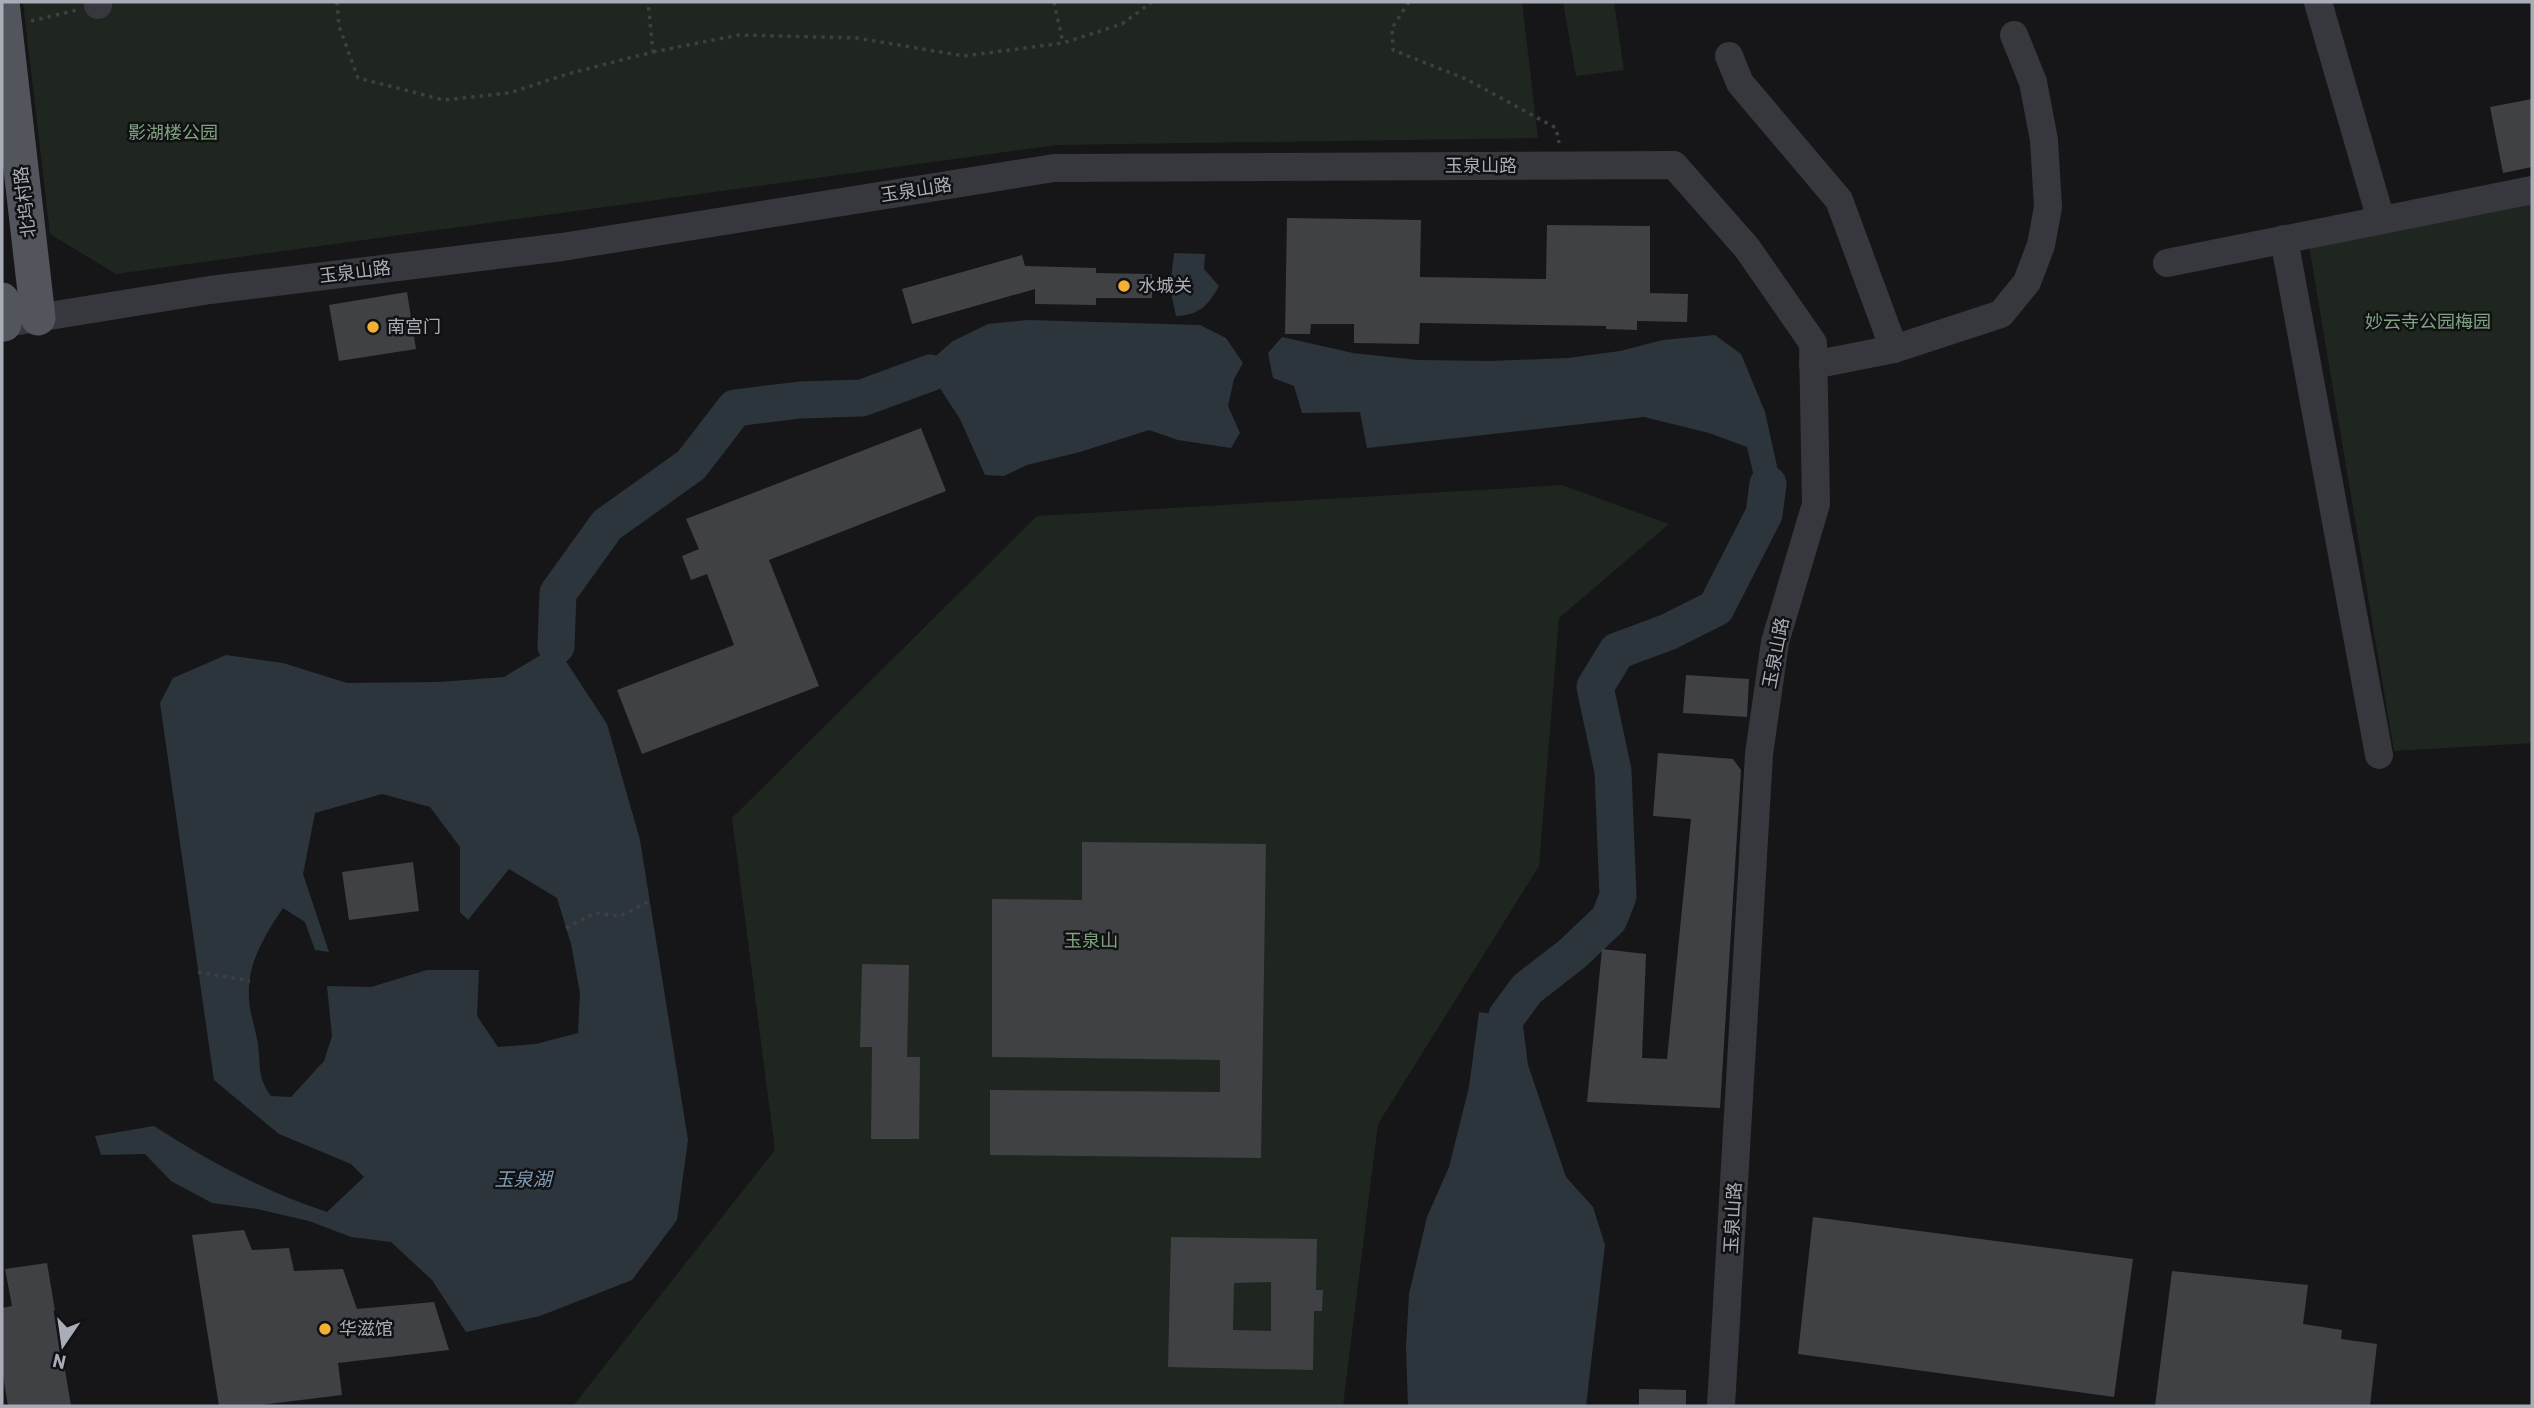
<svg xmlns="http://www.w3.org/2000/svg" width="2534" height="1408" viewBox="0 0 2534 1408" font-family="Barlow,'Noto Sans SC',sans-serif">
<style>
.green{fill:#1e261f}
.water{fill:#2c353c;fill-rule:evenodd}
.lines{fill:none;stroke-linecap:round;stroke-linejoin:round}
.river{stroke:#2c353c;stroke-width:37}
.building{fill:#404145;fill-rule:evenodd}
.path{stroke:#3d3f44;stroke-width:3.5;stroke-dasharray:3.5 5;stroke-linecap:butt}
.minor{stroke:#37383d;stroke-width:28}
.major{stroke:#53555c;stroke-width:35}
.poi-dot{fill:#f2b134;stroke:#111113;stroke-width:2.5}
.labels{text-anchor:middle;stroke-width:5;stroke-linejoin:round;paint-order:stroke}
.park-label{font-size:18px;fill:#7fa381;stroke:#111113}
.street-label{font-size:18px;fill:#a8adb8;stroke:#111113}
.poi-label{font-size:18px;fill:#a8adb8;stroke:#111113;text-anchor:start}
.water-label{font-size:19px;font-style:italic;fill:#7f9bb3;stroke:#111113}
</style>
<rect width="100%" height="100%" fill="#161618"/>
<!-- green -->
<g class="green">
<polygon points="23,2 1522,2 1538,138 1057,145 116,274 50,234"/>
<polygon points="1563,2 1614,2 1624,70 1576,76"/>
<polygon points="2532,195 2532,743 2394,751 2308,240"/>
<polygon points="1562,485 1669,524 1559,618 1539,866 1378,1124 1343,1406 573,1406 775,1150 732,818 1037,516"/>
</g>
<!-- water -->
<g class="water">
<path d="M1174,253L1205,254L1204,269L1219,286C1208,306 1199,315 1176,316L1170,288Z"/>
<polygon points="1028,320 1200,325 1226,338 1243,363 1234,379 1228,406 1240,433 1231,448 1178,440 1149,430 1080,452 1027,465 1004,476 985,475 960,419 930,373 931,360 953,341 988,324"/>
<polygon points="1715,335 1741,354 1765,412 1777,466 1778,483 1756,485 1747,447 1709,433 1644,417 1367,448 1360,412 1302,413 1294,386 1273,378 1268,353 1282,337 1353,353 1417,360 1490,361 1568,358 1620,351 1663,340"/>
<path d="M556,646L607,724L640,840L688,1140L677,1220L632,1280L540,1316L466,1332L432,1280L391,1242L351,1237L309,1221L257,1209L212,1203L171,1181L145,1154L101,1155L95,1136L154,1126C208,1161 266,1192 327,1212L364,1177L351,1164L279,1134L214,1080L160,703L173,678L226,655L283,663L347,683L440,682L504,677ZM382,794L430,807L460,847V912L468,920L509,869L557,898L571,944L580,993L578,1033L536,1044L498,1047L477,1016L479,970H427L371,987L327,986L332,1036L324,1061L291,1097L271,1096C257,1077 261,1067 258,1045C256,1029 249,1013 249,997C247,963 265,935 283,908L305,922L315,950L329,952L303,874L315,813Z"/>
<polygon points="1479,1012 1522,1018 1528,1065 1566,1177 1593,1207 1605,1245 1586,1406 1408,1406 1406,1347 1409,1294 1427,1217 1449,1167 1469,1087"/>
</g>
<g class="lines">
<!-- river -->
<g class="river">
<polyline points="556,646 558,593 607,525 691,465 735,408 800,400 862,398 930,373"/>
<polyline points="1507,1016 1527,989 1572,954 1609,919 1618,896 1613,771 1595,687 1617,651 1668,632 1716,608 1764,514 1768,484"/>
</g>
</g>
<!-- building -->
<g class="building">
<polygon points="2532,99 2532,167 2503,173 2490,107"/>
<polygon points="1287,218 1421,220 1420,277 1546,279 1547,225 1650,226 1650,293 1688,294 1687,322 1637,321 1637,330 1606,329 1606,326 1420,323 1419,344 1354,343 1354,324 1311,324 1310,334 1285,334"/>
<polygon points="1022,255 1025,266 1096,268 1096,273 1152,274 1152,298 1096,298 1096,305 1035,304 1035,289 912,324 902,289"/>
<polygon points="407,292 416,349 339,361 329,305"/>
<polygon points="921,428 946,491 769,560 819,686 642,754 617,690 734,645 707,574 691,580 682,556 699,549 686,519"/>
<polygon points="1686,675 1749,679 1747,717 1683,713"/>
<polygon points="1658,753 1733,759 1741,770 1720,1108 1587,1102 1602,949 1646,954 1642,1058 1667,1059 1691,819 1653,816"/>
<polygon points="1082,842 1266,844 1261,1158 990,1155 990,1090 1220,1092 1220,1060 992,1057 992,899 1082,900"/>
<polygon points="413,862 419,911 349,920 342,872"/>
<polygon points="862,964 909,965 907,1057 920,1057 919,1139 871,1139 872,1047 860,1047"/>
<polygon points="1813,1217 2133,1259 2114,1397 1798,1354"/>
<polygon points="244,1230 252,1250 289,1248 294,1271 343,1269 357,1309 434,1302 449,1350 338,1363 342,1395 251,1406 219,1406 192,1235"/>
<path d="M1171,1237L1317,1239L1316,1290H1323L1322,1311H1314L1313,1370L1168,1367ZM1271,1282V1331L1233,1330L1234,1283Z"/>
<polygon points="47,1263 71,1406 8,1406 2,1370 2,1308 12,1306 5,1269"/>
<polygon points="2172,1271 2308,1285 2303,1324 2342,1330 2341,1339 2377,1344 2370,1406 2155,1406"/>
<polygon points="1639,1389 1686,1390 1686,1406 1639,1406"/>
</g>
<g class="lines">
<!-- path -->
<g class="path">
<polyline points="337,2 339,26 358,78 444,100 509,93 571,73 653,52 648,2"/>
<polyline points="1054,2 1063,43"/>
<polyline points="1409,2 1392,28 1393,50 1466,79 1556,128 1559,143"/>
<polyline points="31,21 77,10"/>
<polyline points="653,52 739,35 857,38 964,56 1063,43 1122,24 1152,2"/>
<polyline points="566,928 595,913 620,916 650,901"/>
<polyline points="198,972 250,981"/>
</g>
<!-- minor -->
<g class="minor">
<polyline points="98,2 98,5"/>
<polyline points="2318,2 2381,220"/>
<polyline points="1729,56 1740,83 1839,200 1894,349"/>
<polyline points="2284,239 2379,755"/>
<polyline points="2167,263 2532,190"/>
<polyline points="18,321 210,290 562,247 1054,168 1674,165 1747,248 1813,343 1816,504 1775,642 1759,754 1721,1406"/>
<polyline points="1813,365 1894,349 2001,314 2027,282 2041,245 2048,207 2044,140 2033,82 2014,35"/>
</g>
<!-- major -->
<g class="major">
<polyline points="2,2 38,318"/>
<polyline points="2,300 4,324"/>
</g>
</g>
<!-- markers -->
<g class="poi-dot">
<circle cx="1124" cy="286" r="7"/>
<circle cx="373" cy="327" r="7"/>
<circle cx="325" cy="1329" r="7"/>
</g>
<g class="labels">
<!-- park labels -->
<g class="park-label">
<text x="173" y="139">影湖楼公园</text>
<text x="2428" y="328">妙云寺公园梅园</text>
<text x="1091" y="947">玉泉山</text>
</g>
<!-- street labels -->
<g class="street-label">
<text x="1481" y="172">玉泉山路</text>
<text transform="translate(916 190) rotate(-9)" y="6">玉泉山路</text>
<text transform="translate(25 202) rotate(-97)" y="6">北坞村路</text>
<text transform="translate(355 272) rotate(-7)" y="6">玉泉山路</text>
<text transform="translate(1776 653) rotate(-79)" y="6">玉泉山路</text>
<text transform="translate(1733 1218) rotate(-87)" y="6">玉泉山路</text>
</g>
<!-- poi labels -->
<g class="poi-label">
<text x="1138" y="292">水城关</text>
<text x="387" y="333">南宫门</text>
<text x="339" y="1335">华滋馆</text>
</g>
<!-- water labels -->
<g class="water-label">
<text x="523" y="1186">玉泉湖</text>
</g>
</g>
<!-- border -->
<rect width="2534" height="1408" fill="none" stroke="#a8adb8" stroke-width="7"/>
<!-- north arrow -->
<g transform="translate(63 1345) rotate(193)" stroke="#111113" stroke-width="5" paint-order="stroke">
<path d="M0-5L12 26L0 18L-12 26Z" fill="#a8adb8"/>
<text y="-10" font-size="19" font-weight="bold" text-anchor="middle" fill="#a8adb8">N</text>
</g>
</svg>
